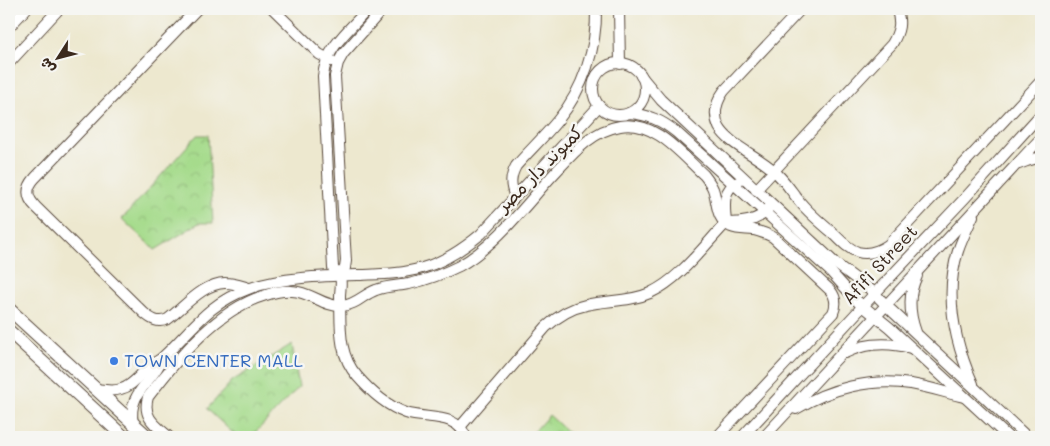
<svg xmlns="http://www.w3.org/2000/svg" width="1050" height="446" viewBox="0 0 1050 446" font-family="Mali,'Playpen Sans Arabic',sans-serif">
<style>
.park{fill:url(#park-crowns);stroke:#708255}
.lines{fill:none;stroke-linecap:round;stroke-linejoin:round}
.minor-casing{stroke:#564639;stroke-width:12}
.major-casing{stroke:#564639;stroke-width:14}
.minor{stroke:#fff;stroke-width:10}
.major{stroke:#fff;stroke-width:12}
.shop-dot{fill:#3f7fe0;stroke:#f6f6f2;stroke-width:2}
.labels{text-anchor:middle;stroke-width:5;stroke-linejoin:round;paint-order:stroke}
.street-label{font-size:18px;fill:#3b2a1e;stroke:#f6f6f2}
.shop-label{font-size:18px;fill:#366cbe;stroke:#f6f6f2;text-anchor:start}
</style>
<defs>
<pattern id="park-crowns" width="20" height="18" patternUnits="userSpaceOnUse" patternTransform="scale(1.25)"><rect width="20" height="18" fill="#a6db8c"/><path d="M2 6a3 3 0 1 1 6 0M12 15a3 3 0 1 1 6 0" fill="none" stroke="#90bc78"/></pattern>
</defs>
<rect width="100%" height="100%" fill="#f6f6f2"/>
<filter id="ink" filterUnits="userSpaceOnUse"><feTurbulence type="fractalNoise" baseFrequency=".02" numOctaves="2"/><feDisplacementMap in="SourceGraphic" scale="10" xChannelSelector="R" yChannelSelector="G"/><feConvolveMatrix kernelMatrix="1 2 1 2 8 2 1 2 1" color-interpolation-filters="sRGB"/></filter>
<filter id="wash" filterUnits="userSpaceOnUse"><feTurbulence type="fractalNoise" baseFrequency=".0096" numOctaves="4" result="noise"/><feDisplacementMap in="SourceGraphic" scale="20" xChannelSelector="R" yChannelSelector="G"/><feGaussianBlur stdDeviation="1.12" result="paint"/><feColorMatrix in="noise" values="0 0 0 0 0 0 0 0 0 0 0 0 0 0 0 0 0 1.4 0 .05"/><feComposite in="paint" operator="in"/></filter>
<g filter="url(#wash)">
<rect width="100%" height="100%" fill="#ede8cf"/>
<!-- park -->
<g class="park">
<polygon points="197,135 208,135 213,223 199,223 155,250 122,219"/>
<polygon points="292,344 299,387 251,437 237,437 207,409 232,381"/>
<polygon points="549,415 573,437 529,437"/>
</g>
</g>
<g filter="url(#ink)">
<g class="lines">
<!-- minor casing -->
<g class="minor-casing">
<g id="minor">
<path d="M197,9L35,178C26,188 26,197 36,207L144,313C151,319 158,324 168,319C184,307 205,282 226,283C234,283 242,286 249,288"/>
<polyline points="273,9 319,54 332,61"/>
<path d="M368,9C350,29 326,47 323,76L333,268C335,271 338,274 340,277C342,282 340,290 340,296C341,324 337,353 357,376C370,391 387,406 406,413C427,420 456,412 466,437"/>
<polyline points="619,9 620,64"/>
<path d="M801,9L724,91C716,102 713,114 719,127C729,145 758,156 773,170C784,179 791,191 800,202C810,214 822,224 834,234C841,241 848,249 858,252C869,255 879,251 888,245L1041,81"/>
<polyline points="9,27 26,9"/>
<polyline points="9,63 59,9"/>
<circle cx="619" cy="89" r="26"/>
<polyline points="641,76 661,100 836,264 871,290 892,311 1027,437"/>
<path d="M629,113C649,115 661,120 676,132L830,271L858,302L889,327L1008,437"/>
<polyline points="1019,164 1027,161 1041,157"/>
<path d="M756,190L892,44C899,32 902,22 896,9"/>
<path d="M515,197C510,185 510,177 516,166C530,150 545,136 558,120C583,90 597,48 596,9"/>
<path d="M973,216C968,227 962,239 958,251C944,295 955,343 973,384"/>
<path d="M726,223C725,207 721,190 738,182"/>
<polyline points="339,276 345,268 346,261 335,76 338,63 343,54 383,9"/>
<path d="M916,332C909,313 908,294 917,276"/>
<path d="M845,353C867,342 888,342 911,348"/>
<path d="M95,389C104,390 113,392 121,389C133,386 139,375 148,368C152,363 159,361 163,357C193,329 207,304 248,289C280,277 328,276 361,275C382,274 402,274 422,268C444,262 463,249 481,234L599,106"/>
<path d="M796,409C830,388 871,378 911,384C929,387 947,393 964,397"/>
<path d="M133,423C127,393 152,383 162,359"/>
<path d="M460,427L546,327C558,316 571,308 586,305C607,300 630,302 650,293C680,279 703,247 726,223C740,223 758,222 768,209"/>
<path d="M169,437C155,425 142,417 148,397C178,358 217,309 266,295C275,292 283,290 292,291C311,292 324,307 342,306C356,305 364,294 376,290C386,286 398,286 409,284C427,280 443,274 459,266C494,247 525,206 551,177C571,156 590,131 620,126C655,120 681,154 704,175C708,180 711,184 713,189C718,203 715,219 731,227C738,230 747,229 754,230C761,232 767,234 773,237L830,290C836,297 837,304 833,313L717,437"/>
<polyline points="742,437 863,306 965,198 1041,114"/>
<polyline points="764,437 1041,138"/>
</g>
</g>
<!-- major casing -->
<g class="major-casing">
<g id="major">
<polyline points="9,309 148,437"/>
<polyline points="9,331 124,437"/>
</g>
</g>
<!-- minor -->
<use href="#minor" class="minor"/>
<!-- major -->
<use href="#major" class="major"/>
</g>
</g>
<!-- markers -->
<circle class="shop-dot" cx="114" cy="361" r="5"/>
<g class="labels">
<!-- street labels -->
<g class="street-label">
<text transform="translate(540 169) rotate(-45)" y="6">كمبوند دار مصر</text>
<text transform="translate(880 265) rotate(-47)" y="6">Afifi Street</text>
</g>
<!-- shop labels -->
<g class="shop-label">
<text x="124" y="367">TOWN CENTER MALL</text>
</g>
</g>
<!-- margin -->
<rect width="1050" height="446" fill="none" stroke="#f6f6f2" stroke-width="30"/>
<!-- north arrow -->
<g transform="translate(58 58) rotate(234)" stroke="#f6f6f2" stroke-width="4" paint-order="stroke">
<path d="M0-4L9 19L0 12L-9 19Z" fill="#3b2a1e"/>
<text y="-8" font-size="14" font-weight="bold" text-anchor="middle" fill="#3b2a1e">ش</text>
</g>
</svg>
